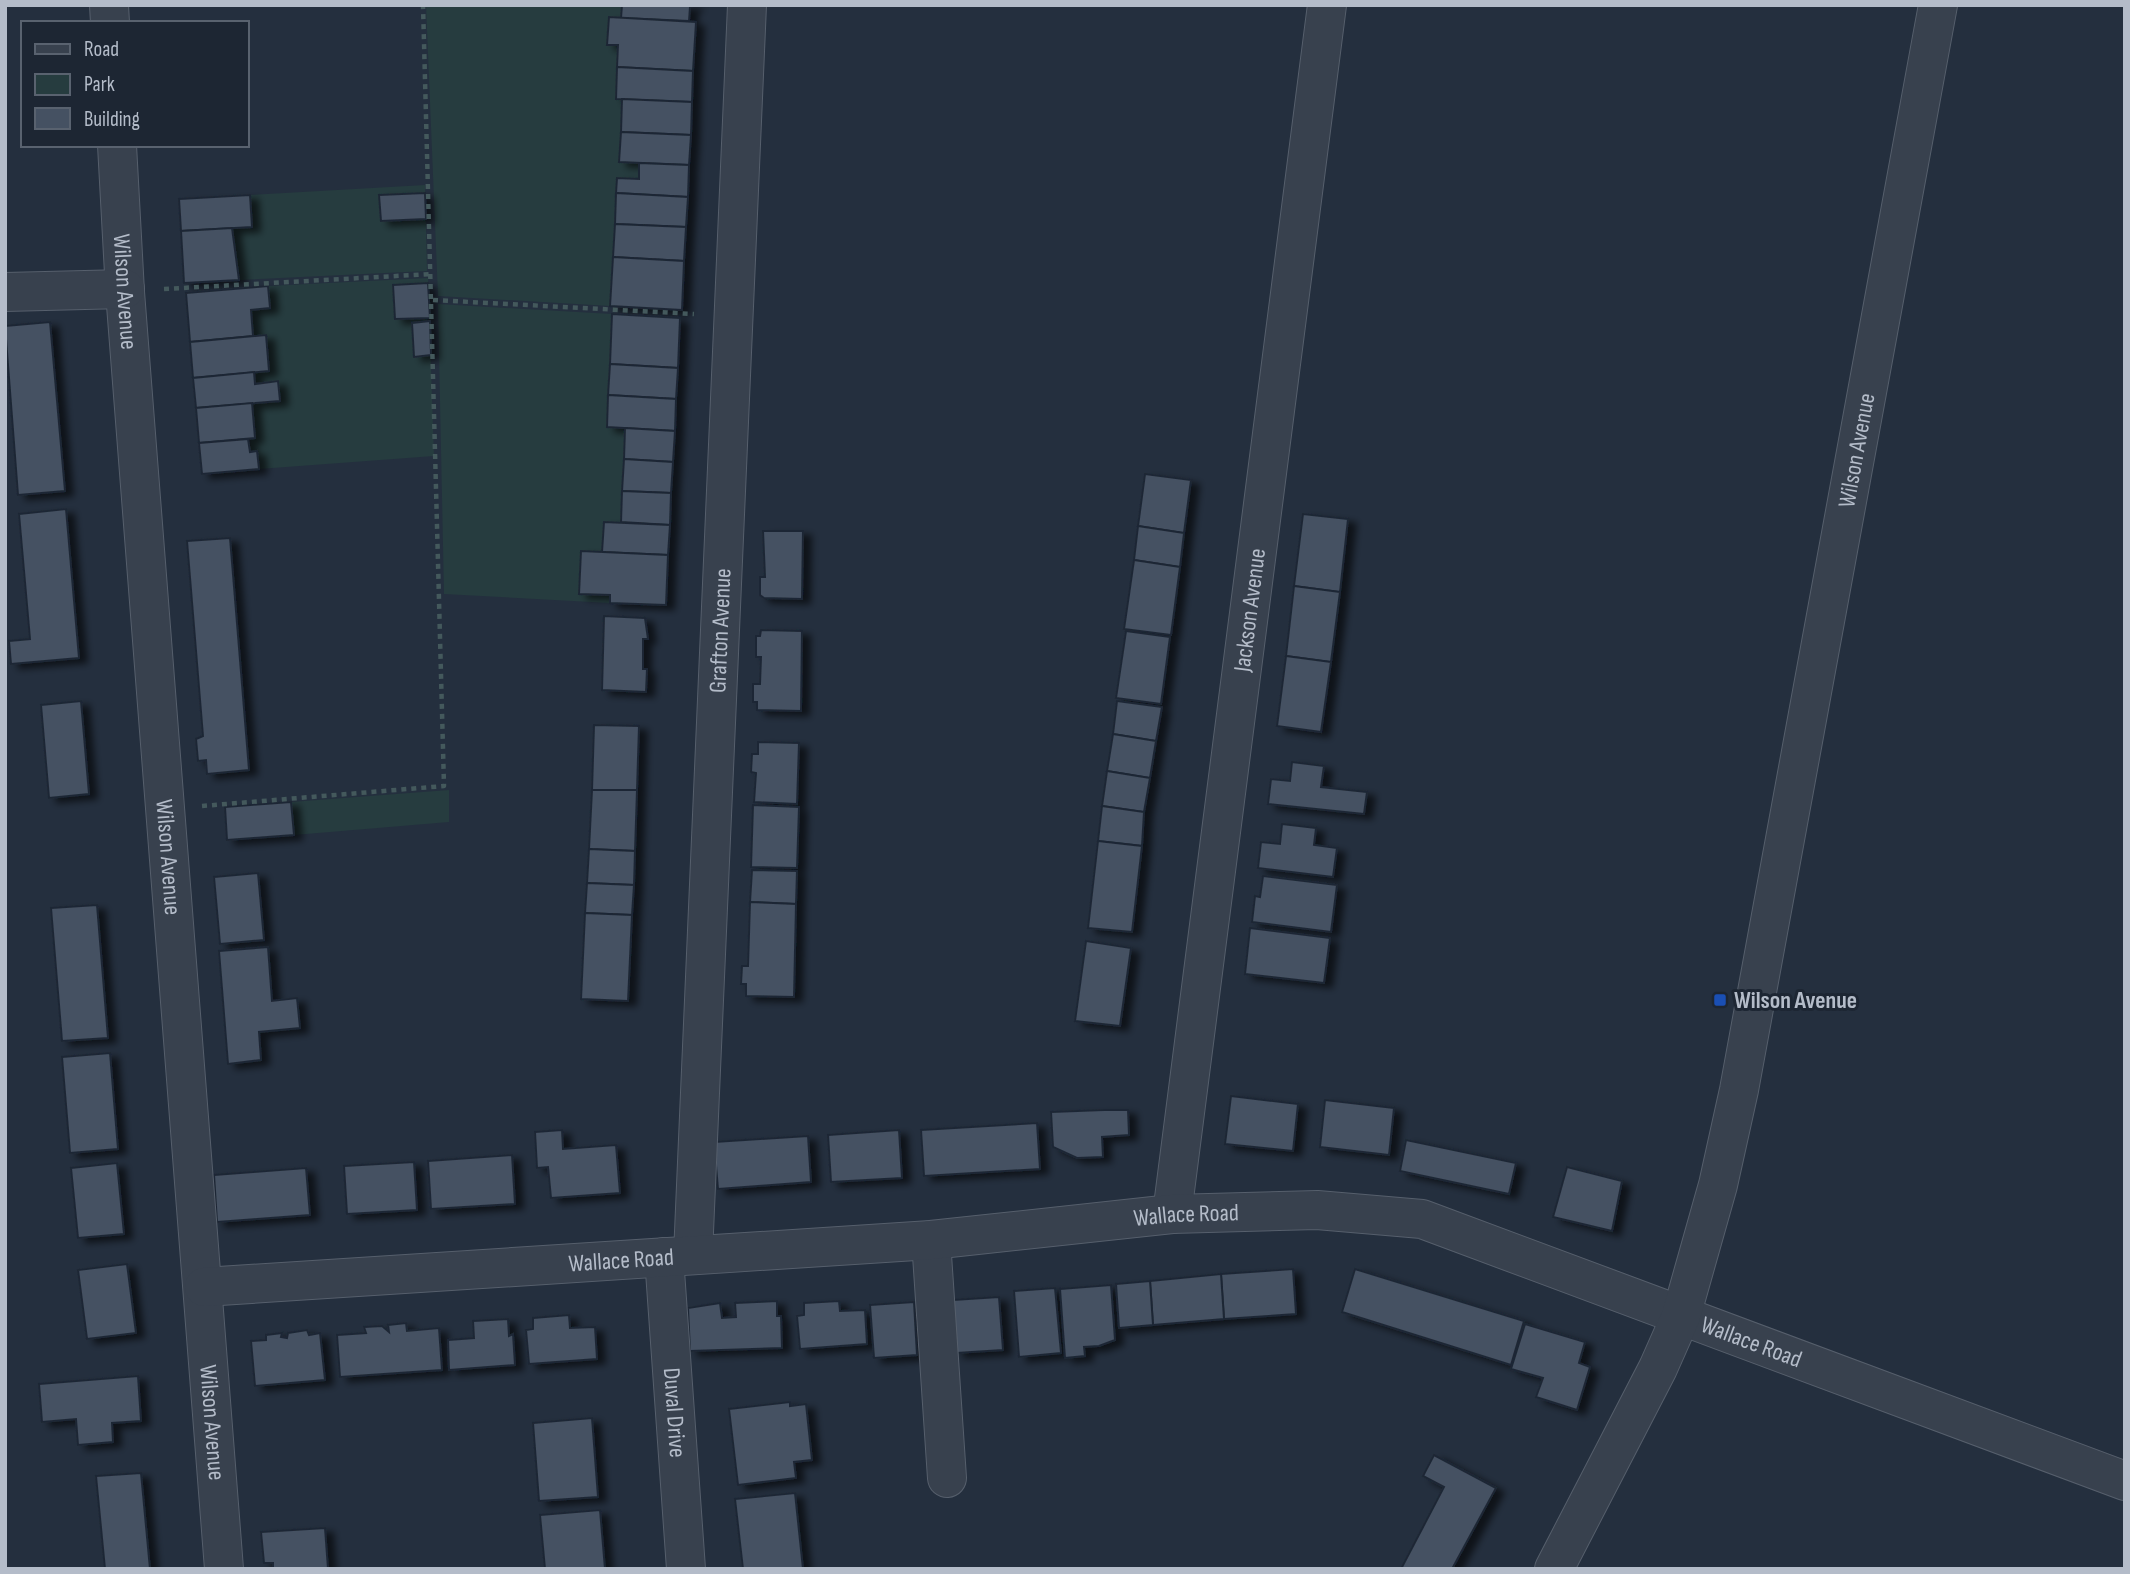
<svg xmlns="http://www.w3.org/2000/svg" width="2130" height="1574" viewBox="0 0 2130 1574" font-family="'Sofia Sans Condensed',sans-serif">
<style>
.green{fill:#263c3f}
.building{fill:#455162;stroke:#1f2835;stroke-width:2;filter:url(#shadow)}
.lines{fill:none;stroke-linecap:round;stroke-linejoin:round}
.minor-casing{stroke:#565f6c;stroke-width:40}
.path{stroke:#44595c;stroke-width:4.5;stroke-dasharray:5 5;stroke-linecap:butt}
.minor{stroke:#38414e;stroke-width:38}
.transit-dot{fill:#1a4fb4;stroke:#1d2633;stroke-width:2.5}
.labels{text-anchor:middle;stroke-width:6;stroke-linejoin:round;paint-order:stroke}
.street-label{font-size:24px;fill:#b4bcc9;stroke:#1d2633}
.poi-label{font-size:24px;font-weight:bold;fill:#b4bcc9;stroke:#1d2633;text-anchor:start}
</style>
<defs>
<filter id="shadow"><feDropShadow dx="8" dy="4.5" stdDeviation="3.5" flood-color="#0009"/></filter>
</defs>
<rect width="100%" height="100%" fill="#242f3e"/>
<!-- green -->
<g class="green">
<polygon points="426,5 622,5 621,18 608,45 618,45 616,99 622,99 619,161 639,163 639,179 617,178 610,306 438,296"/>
<polygon points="425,185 427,271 239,280 232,228 252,226 250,195"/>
<polygon points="428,278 434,456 259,469 257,451 250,452 252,403 280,400 278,381 255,384 254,372 269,371 266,336 253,336 251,310 268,286"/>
<polygon points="438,304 612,314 607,427 625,428 621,522 604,522 602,552 581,551 579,594 610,595 610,603 444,594"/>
<polygon points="449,790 449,822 294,835 291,802"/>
</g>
<!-- building -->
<g class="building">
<polygon points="622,5 696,5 690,7 689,21 621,18"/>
<polygon points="609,17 696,22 693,71 617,67 618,45 607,45"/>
<polygon points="617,67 693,71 692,102 616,99"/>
<polygon points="622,99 692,102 691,135 621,132"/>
<polygon points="621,132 691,135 689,165 619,162"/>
<polygon points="639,163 689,165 688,197 616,193 617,178 639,179"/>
<polygon points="425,193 426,219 381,221 379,195"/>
<polygon points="616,193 688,197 686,227 615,224"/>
<polygon points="250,195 252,227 181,231 179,199"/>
<polygon points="615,224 686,227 684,261 613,257"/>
<polygon points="232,228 239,280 184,283 181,231"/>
<polygon points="613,257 684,261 682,310 610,306"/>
<polygon points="428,283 430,318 395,319 393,285"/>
<polygon points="268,286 270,308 251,310 253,336 190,342 186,293"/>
<polygon points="612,314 680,318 678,368 610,364"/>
<polygon points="430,321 431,355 414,357 412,323"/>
<polygon points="50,322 65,491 18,495 5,326"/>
<polygon points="266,335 269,371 193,378 190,342"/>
<polygon points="610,364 678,368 676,399 608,395"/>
<polygon points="254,372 255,384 278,381 280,401 196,408 193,378"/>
<polygon points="608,395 676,399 675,431 607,427"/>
<polygon points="252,403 255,438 199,443 196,408"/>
<polygon points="625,428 675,431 673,462 624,459"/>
<polygon points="248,439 250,452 257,451 259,469 202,474 199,443"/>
<polygon points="624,459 673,462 671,493 622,491"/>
<polygon points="1145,474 1191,480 1184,533 1138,526"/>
<polygon points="622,491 671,493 670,525 621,522"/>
<polygon points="66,509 79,658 11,664 9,641 30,639 19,514"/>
<polygon points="1303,514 1348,519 1340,592 1294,586"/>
<polygon points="604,522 670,525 668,555 602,552"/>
<polygon points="1138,526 1184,533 1180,567 1134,560"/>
<polygon points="763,531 803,531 802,599 764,598 760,595 760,577 765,577"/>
<polygon points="230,538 249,770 207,774 206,760 198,761 196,739 203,736 187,541"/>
<polygon points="581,551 668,555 666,605 610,603 610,595 579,594"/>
<polygon points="1134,560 1180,567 1171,635 1124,629"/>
<polygon points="1294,586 1340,592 1331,662 1286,656"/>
<polygon points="604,616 645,618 648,639 643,639 643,669 647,669 646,692 602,690"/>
<polygon points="761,630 802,631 801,711 757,710 757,702 753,702 753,684 760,684 761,657 756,657 756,636 760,636"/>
<polygon points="1126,631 1170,637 1161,704 1116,698"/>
<polygon points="1286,656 1331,662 1321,732 1277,726"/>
<polygon points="81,701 89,794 49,798 41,705"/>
<polygon points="1117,701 1162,707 1156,741 1113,734"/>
<polygon points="594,725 639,726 637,790 592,790"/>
<polygon points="1113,734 1156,741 1150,778 1107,771"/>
<polygon points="758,742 799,743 797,804 754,802 756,773 751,772 752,754 758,754"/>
<polygon points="1292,762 1324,766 1321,787 1367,792 1364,814 1268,804 1271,779 1290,781"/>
<polygon points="1107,771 1150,778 1144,812 1102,806"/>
<polygon points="592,790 637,790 635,851 589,849"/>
<polygon points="291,802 294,835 227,840 225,807"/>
<polygon points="753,805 799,807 797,868 751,867"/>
<polygon points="1102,806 1144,812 1142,846 1098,841"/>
<polygon points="1282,824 1316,828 1314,845 1337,848 1333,877 1258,868 1261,842 1280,844"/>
<polygon points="1098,841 1142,846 1132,932 1088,928"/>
<polygon points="589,849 635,851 634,885 587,883"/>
<polygon points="752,870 797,871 796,904 750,902"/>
<polygon points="258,873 264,940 220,944 214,877"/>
<polygon points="1263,876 1337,885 1331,932 1252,922 1255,896 1260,897"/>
<polygon points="587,883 634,885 632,915 585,913"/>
<polygon points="750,902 796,904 794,997 746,996 746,984 741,984 742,966 748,966"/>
<polygon points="97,905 108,1038 62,1041 51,908"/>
<polygon points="585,913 632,915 628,1001 581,999"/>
<polygon points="1250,928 1330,938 1324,983 1245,974"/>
<polygon points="1086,941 1131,948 1120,1026 1075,1021"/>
<polygon points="268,947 272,1001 297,998 300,1028 259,1032 261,1060 228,1064 219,951"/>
<polygon points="110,1053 118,1149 70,1153 62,1057"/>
<polygon points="1231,1096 1298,1104 1293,1151 1225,1144"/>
<polygon points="1325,1100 1394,1108 1389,1155 1320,1147"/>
<polygon points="1104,1110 1128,1110 1129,1135 1102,1137 1103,1157 1077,1158 1053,1147 1051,1112"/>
<polygon points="1037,1123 1040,1169 924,1176 921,1130"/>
<polygon points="562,1130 563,1149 616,1145 620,1193 551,1198 548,1167 537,1168 535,1132"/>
<polygon points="899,1130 902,1178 831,1182 828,1135"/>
<polygon points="808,1136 811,1182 718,1189 714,1142"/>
<polygon points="1406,1140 1516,1163 1509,1194 1400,1171"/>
<polygon points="512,1155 515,1204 431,1209 428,1161"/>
<polygon points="414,1162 417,1210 347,1214 344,1166"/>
<polygon points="117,1163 124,1234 78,1238 71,1168"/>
<polygon points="1567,1167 1622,1181 1612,1231 1553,1217"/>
<polygon points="306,1168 310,1215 217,1222 214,1175"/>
<polygon points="127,1264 136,1333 87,1339 78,1270"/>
<polygon points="1293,1269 1296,1314 1224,1319 1221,1274"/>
<polygon points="1355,1269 1524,1321 1511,1365 1342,1312"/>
<polygon points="1221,1274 1224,1319 1153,1325 1150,1281"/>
<polygon points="1150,1281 1153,1325 1119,1328 1116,1284"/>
<polygon points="1111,1285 1115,1340 1099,1346 1084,1347 1085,1356 1065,1358 1060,1289"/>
<polygon points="1055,1288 1061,1353 1019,1357 1014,1291"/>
<polygon points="999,1297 1003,1350 956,1353 953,1300"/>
<polygon points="777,1301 777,1316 781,1316 782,1348 690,1351 688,1308 720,1303 722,1318 736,1317 735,1303"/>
<polygon points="839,1301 840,1311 865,1310 867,1344 800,1349 797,1316 804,1315 804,1303"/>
<polygon points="914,1302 917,1355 874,1358 870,1305"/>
<polygon points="569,1315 570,1328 595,1327 597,1359 529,1364 526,1330 533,1329 533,1318"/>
<polygon points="508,1319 509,1336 513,1334 515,1365 449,1370 448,1340 474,1338 473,1321"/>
<polygon points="406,1323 407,1331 439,1328 442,1370 340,1377 337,1335 366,1333 364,1327 382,1326 389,1332 388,1325"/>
<polygon points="1525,1324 1585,1342 1579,1363 1590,1367 1577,1410 1536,1397 1543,1378 1511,1369"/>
<polygon points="307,1330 309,1335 320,1333 325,1380 255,1386 251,1341 266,1340 266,1335 282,1333 281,1337 287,1338 288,1333"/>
<polygon points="138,1376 141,1421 112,1423 113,1442 78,1445 76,1419 42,1422 39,1384"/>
<polygon points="790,1402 790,1406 806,1404 812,1460 794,1462 796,1478 738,1485 729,1409"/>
<polygon points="592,1418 598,1497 539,1501 533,1423"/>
<polygon points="1434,1455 1496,1488 1452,1569 1401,1569 1444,1487 1423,1476"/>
<polygon points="141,1473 150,1569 105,1569 96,1476"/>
<polygon points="795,1493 803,1569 743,1569 735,1499"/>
<polygon points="600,1510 605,1569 545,1569 540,1515"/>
<polygon points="325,1528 328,1569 273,1569 273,1563 264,1563 261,1532"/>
</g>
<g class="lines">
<!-- minor casing -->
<g class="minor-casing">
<g id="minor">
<polyline points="109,5 110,23"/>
<path id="s1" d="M117,145L125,292L224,1569"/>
<polyline points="5,292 125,289"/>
<path id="s2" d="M1172,1214L1327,5"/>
<polyline points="931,1240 947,1478"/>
<path id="s3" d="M693,1255L747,5"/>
<path id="s4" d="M664,1257L686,1569"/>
<path id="s5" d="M204,1287L931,1240L1172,1214L1317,1210L1422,1219L2125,1481"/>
<path id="s6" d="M1554,1569L1658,1368L1681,1316L1718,1185L1739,1090L1938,5"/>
</g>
</g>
<!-- path -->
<g class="path">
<polyline points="164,289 432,274"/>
<polyline points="433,300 694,314"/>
<polyline points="202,806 444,786 423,5"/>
</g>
<!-- minor -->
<use href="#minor" class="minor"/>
</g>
<!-- markers -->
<rect class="transit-dot" x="1713" y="993" width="14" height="14" rx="3.5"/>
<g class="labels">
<!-- street labels -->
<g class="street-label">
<text dy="8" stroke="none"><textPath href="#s1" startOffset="147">Wilson Avenue</textPath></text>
<text dy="8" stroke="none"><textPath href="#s6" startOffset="1167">Wilson Avenue</textPath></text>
<text dy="8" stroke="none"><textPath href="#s2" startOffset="609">Jackson Avenue</textPath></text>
<text dy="8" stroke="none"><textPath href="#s3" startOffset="625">Grafton Avenue</textPath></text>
<text dy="8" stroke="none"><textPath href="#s1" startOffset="714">Wilson Avenue</textPath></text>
<text dy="8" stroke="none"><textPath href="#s5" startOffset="985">Wallace Road</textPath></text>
<text dy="8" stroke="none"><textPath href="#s5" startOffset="418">Wallace Road</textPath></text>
<text dy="8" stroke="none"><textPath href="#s5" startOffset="1573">Wallace Road</textPath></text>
<text dy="8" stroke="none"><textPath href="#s4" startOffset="156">Duval Drive</textPath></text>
<text dy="8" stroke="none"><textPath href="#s1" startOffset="1281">Wilson Avenue</textPath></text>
</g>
<!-- poi labels -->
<g class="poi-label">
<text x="1734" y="1008">Wilson Avenue</text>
</g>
</g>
<!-- border -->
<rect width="2130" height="1574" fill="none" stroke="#b4bcc9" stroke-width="14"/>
<!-- legend -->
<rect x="21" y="21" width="228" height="126" fill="#1d2633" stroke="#59626f" stroke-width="2"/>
<rect x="35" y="44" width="35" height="10" fill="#38414e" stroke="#59626f" stroke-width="2"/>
<text x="84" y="56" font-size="21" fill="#b4bcc9">Road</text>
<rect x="35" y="74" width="35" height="21" fill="#263c3f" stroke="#59626f" stroke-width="2"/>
<text x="84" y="91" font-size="21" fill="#b4bcc9">Park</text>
<rect x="35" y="108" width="35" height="21" fill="#455162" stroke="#59626f" stroke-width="2"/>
<text x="84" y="126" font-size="21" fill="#b4bcc9">Building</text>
</svg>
